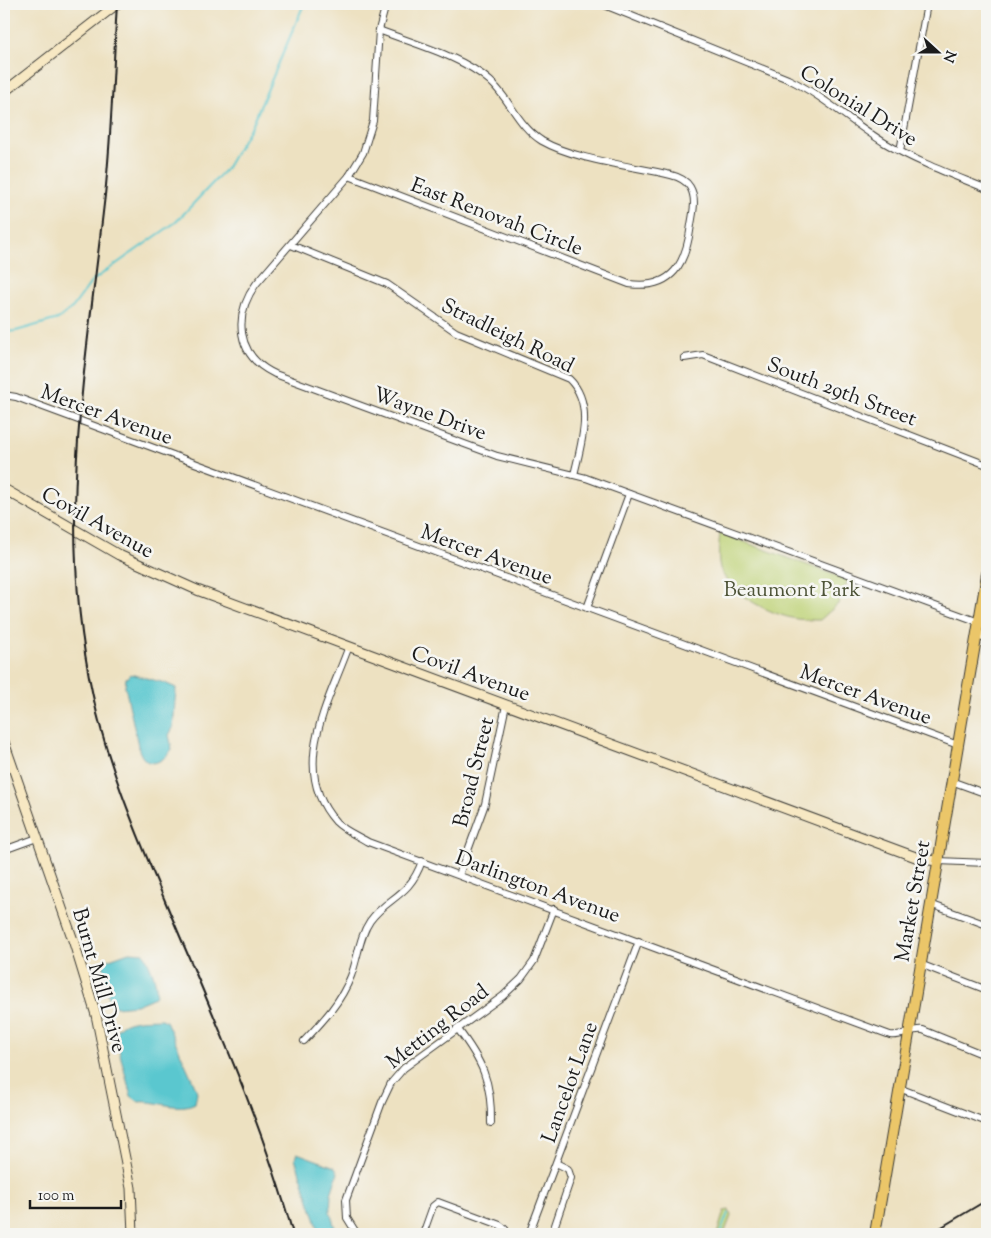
<svg xmlns="http://www.w3.org/2000/svg" width="991" height="1238" viewBox="0 0 991 1238" font-family="'Sorts Mill Goudy',serif">
<style>
.green{fill:#bed276;stroke:#6d7749}
.water{fill:#5ac7cf;stroke:#3b7276}
.lines{fill:none;stroke-linecap:round;stroke-linejoin:round}
.stream{stroke:#5ac7cf;stroke-width:2}
.street-casing{stroke:#3b3a35;stroke-width:8}
.secondary-casing{stroke:#3b3a35;stroke-width:11}
.primary-casing{stroke:#3b3a35;stroke-width:12}
.street{stroke:#fff;stroke-width:6}
.secondary{stroke:#f7e8c3;stroke-width:9}
.primary{stroke:#ebc669;stroke-width:10}
.rail{stroke:#1c1c1c;stroke-width:2}
.labels{text-anchor:middle;stroke-width:5;stroke-linejoin:round;paint-order:stroke}
.street-label{font-size:21px;fill:#1c1c1c;stroke:#f6f6f2}
.park-label{font-size:21px;fill:#4d5337;stroke:#f6f6f2}
</style>
<rect width="100%" height="100%" fill="#f6f6f2"/>
<filter id="ink" filterUnits="userSpaceOnUse"><feTurbulence type="fractalNoise" baseFrequency=".02" numOctaves="2"/><feDisplacementMap in="SourceGraphic" scale="10" xChannelSelector="R" yChannelSelector="G"/><feConvolveMatrix kernelMatrix="1 2 1 2 8 2 1 2 1" color-interpolation-filters="sRGB"/></filter>
<filter id="wash" filterUnits="userSpaceOnUse"><feTurbulence type="fractalNoise" baseFrequency=".0096" numOctaves="4" result="noise"/><feDisplacementMap in="SourceGraphic" scale="20" xChannelSelector="R" yChannelSelector="G"/><feGaussianBlur stdDeviation="1.12" result="paint"/><feColorMatrix in="noise" values="0 0 0 0 0 0 0 0 0 0 0 0 0 0 0 0 0 1.4 0 .05"/><feComposite in="paint" operator="in"/></filter>
<g filter="url(#wash)">
<rect width="100%" height="100%" fill="#ede1c1"/>
<!-- green -->
<g class="green">
<path d="M720,533L848,580L838,604L820,620C813,620 805,620 797,619C771,615 724,592 719,564C718,554 719,542 720,533Z"/>
<polygon points="729,1210 731,1216 724,1234 717,1234 724,1211"/>
</g>
<!-- water -->
<g class="water">
<path d="M131,674L165,683L176,688L173,728L169,735L172,749C162,764 146,770 139,750L125,686L126,678Z"/>
<path d="M129,952L144,953C149,965 160,985 155,997L136,1005L115,1007C106,998 103,974 104,961Z"/>
<path d="M162,1019L166,1021L196,1088L197,1093L195,1103C178,1112 157,1100 139,1102L131,1096L115,1035C119,1017 148,1020 162,1019Z"/>
<polygon points="297,1153 335,1167 338,1173 331,1194 330,1212 337,1234 320,1234 295,1158"/>
</g>
<g class="lines">
<!-- stream -->
<g class="stream">
<polyline points="4,332 16,331 58,319 73,307 92,281 176,222 226,169 254,121 304,4"/>
<polyline points="720,1234 728,1213"/>
</g>
</g>
</g>
<g filter="url(#ink)">
<g class="lines">
<!-- street casing -->
<g class="street-casing">
<g id="street">
<path d="M386,4L379,30L373,121L363,153L349,176L256,284C233,316 236,356 275,374L497,456L586,478L979,622"/>
<path d="M602,4L788,79C824,96 852,123 885,143C917,162 953,175 987,189"/>
<polyline points="900,151 927,4"/>
<path d="M349,176L629,284C673,290 686,263 691,225C693,212 697,199 690,187C686,180 679,177 671,175C633,166 575,160 542,141C518,126 510,99 490,81C462,56 414,44 379,30"/>
<path d="M291,245L387,284L456,332L569,379C595,404 581,444 574,475"/>
<polyline points="684,358 703,355 987,465"/>
<polyline points="4,395 16,397 958,745"/>
<polyline points="587,608 629,494"/>
<path d="M349,646C329,702 288,769 336,822C345,831 358,836 368,842L890,1035C903,1037 912,1028 923,1030L987,1056"/>
<polyline points="951,781 987,794"/>
<polyline points="4,850 37,838"/>
<polyline points="938,861 987,863"/>
<polyline points="459,875 485,804 506,705"/>
<polyline points="930,904 987,925"/>
<polyline points="920,964 987,990"/>
<path d="M457,1028C482,1061 492,1081 491,1123"/>
<path d="M304,1041C323,1021 341,1002 351,976C358,958 359,937 370,921C388,896 409,898 422,861"/>
<polyline points="899,1088 987,1122"/>
<polyline points="357,1234 347,1218 346,1200 382,1102 391,1083 404,1068 503,996 521,979 534,961 554,909"/>
<polyline points="423,1234 433,1206 438,1202 500,1225 505,1229 503,1234"/>
<polyline points="529,1234 639,941"/>
<polyline points="552,1234 571,1178 568,1169 556,1163"/>
</g>
</g>
<!-- secondary casing -->
<g class="secondary-casing">
<g id="secondary">
<polyline points="4,92 117,4"/>
<polyline points="4,489 119,555 197,590 921,859 938,861"/>
<polyline points="977,634 987,638"/>
<polyline points="4,742 74,943 96,1015 131,1188 133,1234"/>
</g>
</g>
<!-- primary casing -->
<g class="primary-casing">
<polyline id="primary" points="875,1234 987,574"/>
</g>
<!-- street -->
<use href="#street" class="street"/>
<!-- secondary -->
<use href="#secondary" class="secondary"/>
<!-- primary -->
<use href="#primary" class="primary"/>
<!-- rail -->
<g class="rail">
<path d="M117,4C113,67 112,132 105,195C86,366 55,525 93,696C108,767 137,834 165,901C211,1010 261,1120 293,1234"/>
<polyline points="930,1234 987,1200"/>
</g>
</g>
</g>
<g class="labels">
<!-- street labels -->
<g class="street-label">
<text transform="translate(859 105) rotate(32)" y="7">Colonial Drive</text>
<text transform="translate(497 216) rotate(21)" y="7">East Renovah Circle</text>
<text transform="translate(508 335) rotate(26)" y="7">Stradleigh Road</text>
<text transform="translate(842 391) rotate(21)" y="7">South 29th Street</text>
<text transform="translate(430 413) rotate(20)" y="7">Wayne Drive</text>
<text transform="translate(107 414) rotate(20)" y="7">Mercer Avenue</text>
<text transform="translate(98 522) rotate(29)" y="7">Covil Avenue</text>
<text transform="translate(487 554) rotate(20)" y="7">Mercer Avenue</text>
<text transform="translate(471 673) rotate(20)" y="7">Covil Avenue</text>
<text transform="translate(866 694) rotate(20)" y="7">Mercer Avenue</text>
<text transform="translate(473 772) rotate(-76)" y="7">Broad Street</text>
<text transform="translate(538 886) rotate(20)" y="7">Darlington Avenue</text>
<text transform="translate(912 901) rotate(-80)" y="7">Market Street</text>
<text transform="translate(100 980) rotate(74)" y="7">Burnt Mill Drive</text>
<text transform="translate(437 1026) rotate(-38)" y="7">Metting Road</text>
<text transform="translate(569 1082) rotate(-70)" y="7">Lancelot Lane</text>
</g>
<!-- park labels -->
<g class="park-label">
<text x="792" y="596">Beaumont Park</text>
</g>
</g>
<!-- margin -->
<rect width="991" height="1238" fill="none" stroke="#f6f6f2" stroke-width="20"/>
<!-- north arrow -->
<g transform="translate(938 52) rotate(111)" stroke="#f6f6f2" stroke-width="4" paint-order="stroke">
<path d="M0-4L9 19L0 12L-9 19Z" fill="#1c1c1c"/>
<text y="-8" font-size="14" font-weight="bold" text-anchor="middle" fill="#1c1c1c">N</text>
</g>
<!-- scale -->
<path d="M30 1200v8h91v-8" fill="none" stroke="#1c1c1c" stroke-width="2.5"/>
<text x="38" y="1200" font-size="15" fill="#1c1c1c" stroke="#f6f6f2" stroke-width="4" paint-order="stroke">100 m</text>
</svg>
